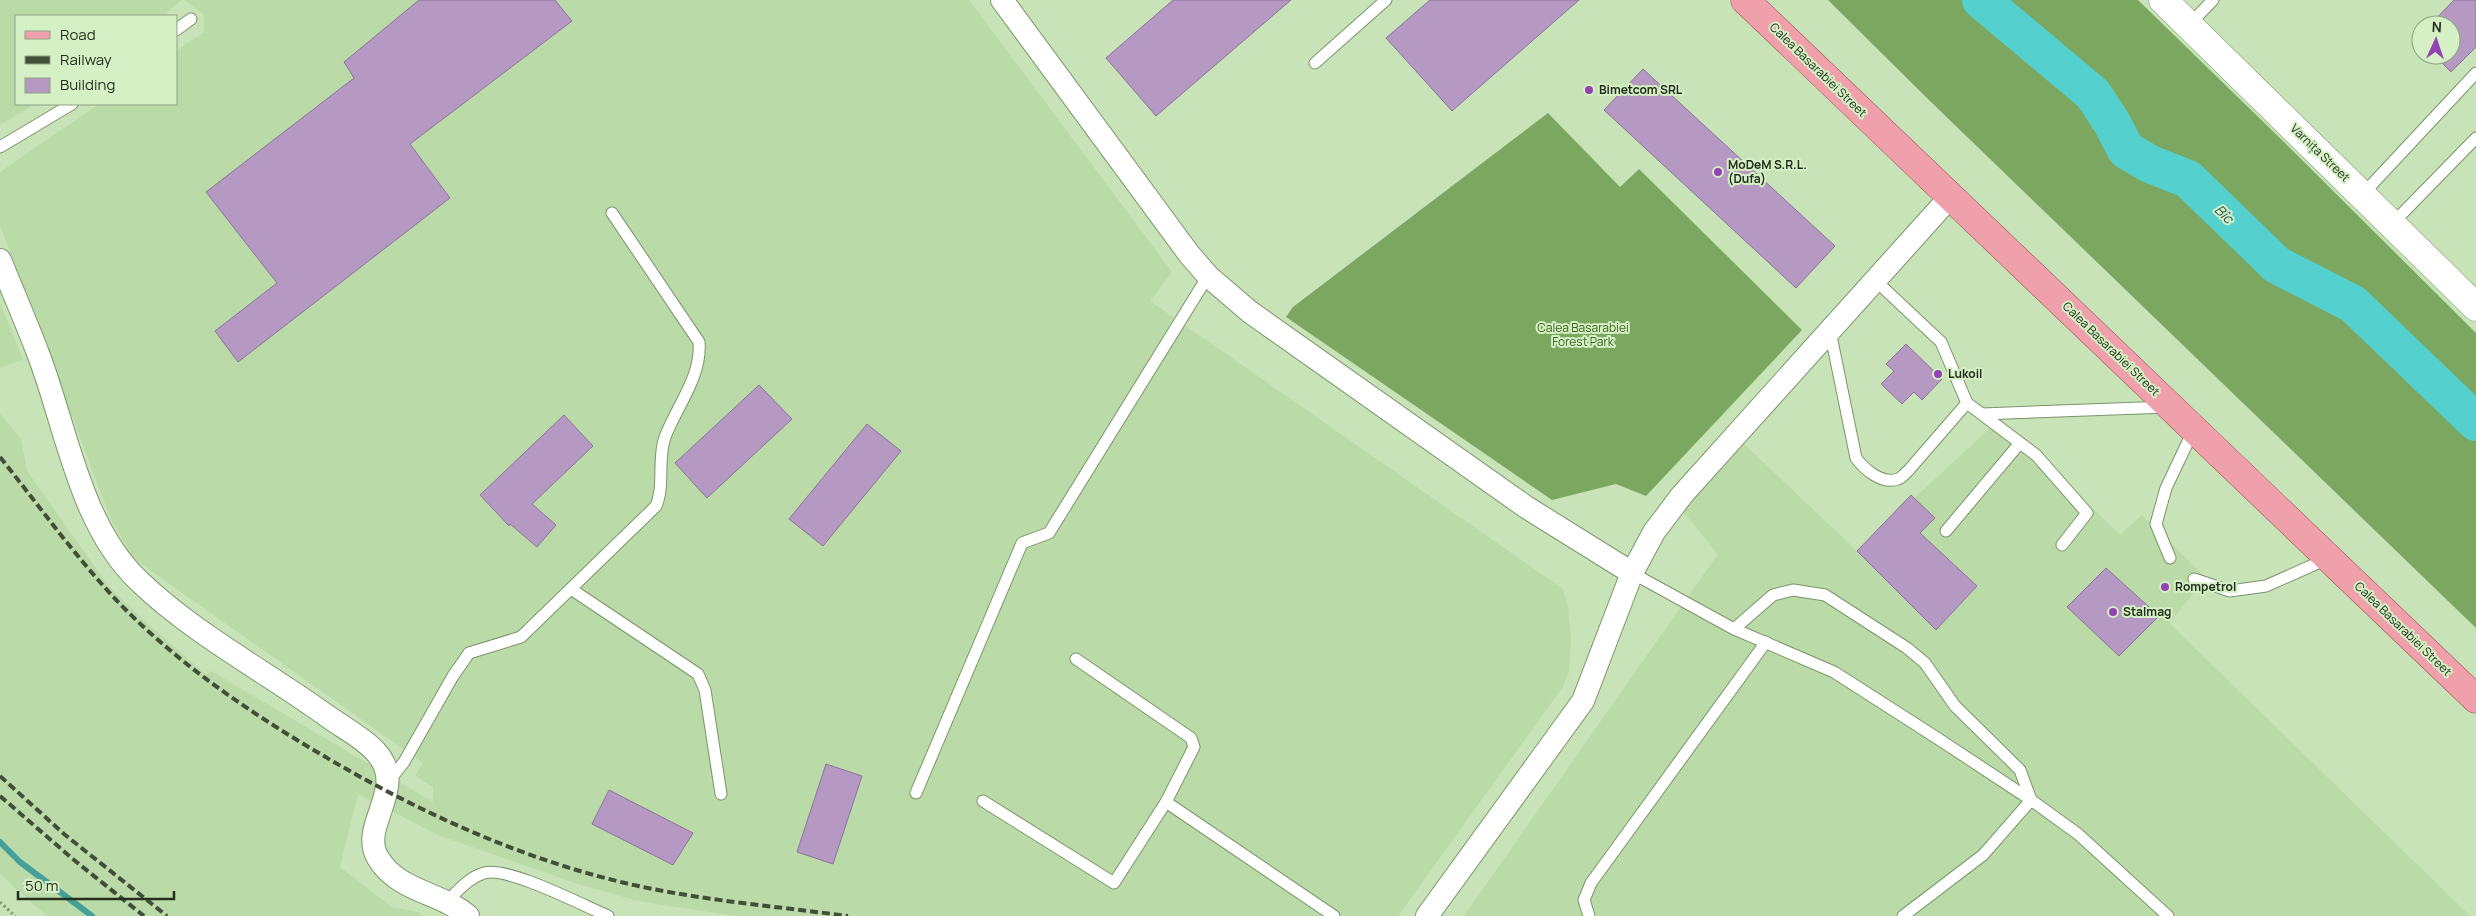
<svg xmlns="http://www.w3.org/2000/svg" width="2476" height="916" viewBox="0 0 2476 916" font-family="Manrope,sans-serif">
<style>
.built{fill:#badaa8}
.forest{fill:#7ca761}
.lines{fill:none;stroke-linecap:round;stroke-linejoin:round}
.stream{stroke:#46a09a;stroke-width:6}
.river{stroke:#54d1cf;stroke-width:38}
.building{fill:#b599c2;stroke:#8e739b}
.service-casing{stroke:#7b956c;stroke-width:13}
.minor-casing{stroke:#7b956c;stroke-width:24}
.tertiary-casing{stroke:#7b956c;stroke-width:29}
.primary-casing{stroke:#a15055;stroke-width:29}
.path{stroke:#889d7c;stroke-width:3;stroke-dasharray:2.5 2.5;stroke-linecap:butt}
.service{stroke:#fff;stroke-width:11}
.minor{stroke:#fff;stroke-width:22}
.tertiary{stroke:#fff;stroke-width:28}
.primary{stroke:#efa0ab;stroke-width:28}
.rail{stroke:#414f39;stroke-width:4;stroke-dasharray:8 4;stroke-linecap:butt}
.poi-dot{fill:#9142b3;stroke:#d4f0c4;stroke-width:2}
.labels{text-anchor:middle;stroke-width:4;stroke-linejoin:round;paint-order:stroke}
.street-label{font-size:12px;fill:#242f1e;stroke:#d4f0c4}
.poi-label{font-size:12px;font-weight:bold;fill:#242f1e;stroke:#d4f0c4;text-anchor:start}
.park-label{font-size:12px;fill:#3c651d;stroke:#d4f0c4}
.water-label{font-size:14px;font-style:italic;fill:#225756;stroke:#d4f0c4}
</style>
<rect width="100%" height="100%" fill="#c7e3b7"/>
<!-- built -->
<g class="built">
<polygon points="0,0 181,0 163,16 16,16 16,104 35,104 0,125"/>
<polygon points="185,0 969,0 1172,272 1150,301 1563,589 1568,608 1571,641 1569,672 1562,688 1398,916 735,916 638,901 575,883 438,835 358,794 340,867 392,907 417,912 423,916 47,916 0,874 0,414 21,439 27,471 109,587 145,621 206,675 211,671 433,802 433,787 415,776 423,763 133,558 110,517 0,225 0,172 99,104 176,104 176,51 204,32 204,15"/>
<polygon points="0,303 23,359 0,368"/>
<polygon points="2000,419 2120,535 2142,515 2206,578 2169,623 2470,916 1464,916 1718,554 1683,512 1744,444 1857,551"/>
</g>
<!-- forest -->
<g class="forest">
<polygon points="1828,0 2138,0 2287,145 2476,333 2476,628 1930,101"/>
<polygon points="1548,113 1620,187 1639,169 1802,330 1646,496 1616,484 1552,500 1286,317 1293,307"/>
</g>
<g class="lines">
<!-- stream -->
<polyline class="stream" points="0,842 20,862 92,916"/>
<!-- river -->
<polyline class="river" points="1981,0 2093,94 2112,123 2126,150 2150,164 2188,179 2277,265 2353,304 2476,422"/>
</g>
<!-- building -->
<g class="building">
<polygon points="419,0 555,0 572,21 410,144 450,198 238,362 215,331 277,283 206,192 354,78 344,62"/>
<polygon points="1173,0 1291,0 1156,116 1106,58"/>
<polygon points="1430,0 1579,0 1452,111 1386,38"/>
<polygon points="2454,0 2476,0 2476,47 2451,72 2434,55 2451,55 2451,25 2430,25"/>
<polygon points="1643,69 1835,246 1796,288 1604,110"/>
<polygon points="1906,344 1942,379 1922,400 1914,392 1902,404 1881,384 1894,371 1886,364"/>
<polygon points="759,385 792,419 707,498 675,463"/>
<polygon points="564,415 593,446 532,504 556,525 537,547 510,524 509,526 480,495"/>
<polygon points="867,424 901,451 823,546 789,519"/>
<polygon points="1911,495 1935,518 1920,533 1977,586 1936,630 1857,551"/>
<polygon points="2106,568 2159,616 2119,656 2067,607"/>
<polygon points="826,764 862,776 833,864 797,852"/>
<polygon points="609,790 693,833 673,865 592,824"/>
</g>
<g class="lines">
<!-- service casing -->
<g class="service-casing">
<g id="service">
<polyline points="2189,25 2213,0"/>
<polyline points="176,30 191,19"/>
<polyline points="1315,63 1386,0"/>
<polyline points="0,147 72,104"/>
<polyline points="2362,195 2476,73"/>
<polyline points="2392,224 2476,138"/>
<polyline points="1876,281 1941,342 1967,403 2036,455 2087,513 2062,545"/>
<path d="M1830,331L1856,458C1864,469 1882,485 1898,479C1902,478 1905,473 1908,471L1967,403"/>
<polyline points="1982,414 2168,407"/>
<polyline points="1946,531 2020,443"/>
<polyline points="2170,558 2156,524 2166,488 2194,429"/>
<polyline points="1632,573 1734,629 1834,672 1937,738 2031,800 2078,834 2168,916"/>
<polyline points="2194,579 2230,591 2266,586 2329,558"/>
<polyline points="571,589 698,674 705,690 721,794"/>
<polyline points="1734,629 1773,595 1793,590 1825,595 1907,648 1925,663 1955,706 2020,770 2031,800 1983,855 1903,916"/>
<path d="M389,781L404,762L453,676L469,653L521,637L656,506C665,485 657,459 665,437C677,406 702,376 699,342L612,213"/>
<polyline points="916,793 1022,543 1049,533 1208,276"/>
<polyline points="983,801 1114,883 1166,802 1194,747 1191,738 1076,659"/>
<polyline points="1166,802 1334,916"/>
<path d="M447,901C459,890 468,878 484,873C508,866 582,905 608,916"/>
<polyline points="1589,916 1584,900 1591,883 1766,642"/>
</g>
</g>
<!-- minor casing -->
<g class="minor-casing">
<g id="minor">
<polyline points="1002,0 1189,254 1208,276 1250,312 1526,507 1632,573"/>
<path d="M0,260C13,292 27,324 39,356C67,430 80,525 139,581C195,635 267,672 330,718C344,728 363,738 375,751C410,788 358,825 378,858C398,892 441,892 468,916"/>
<polyline points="1427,916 1583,701 1632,573 1654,532 1682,495 1951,196"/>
</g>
</g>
<!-- tertiary casing -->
<g class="tertiary-casing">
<polyline id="tertiary" points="2163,0 2476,307"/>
</g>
<!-- primary casing -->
<g class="primary-casing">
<polyline id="primary" points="1745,0 2476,699"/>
</g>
<!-- path -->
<polyline class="path" points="0,902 15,916"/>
<!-- service -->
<use href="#service" class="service"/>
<!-- minor -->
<use href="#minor" class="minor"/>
<!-- tertiary -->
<use href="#tertiary" class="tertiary"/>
<!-- primary -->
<use href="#primary" class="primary"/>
<!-- rail -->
<g class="rail">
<path d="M0,457C40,507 77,559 121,605C179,664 246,710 317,752C413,809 515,857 625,883C697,900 774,906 848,916"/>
<polyline points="0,776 64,834 167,916"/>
<polyline points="0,796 74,860 144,916"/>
</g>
</g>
<!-- markers -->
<g class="poi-dot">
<circle cx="1589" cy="90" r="5"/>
<circle cx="1718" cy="172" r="5"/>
<circle cx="1938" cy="374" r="5"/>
<circle cx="2165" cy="587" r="5"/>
<circle cx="2113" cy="612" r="5"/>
</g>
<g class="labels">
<!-- street labels -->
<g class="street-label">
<text transform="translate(1818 70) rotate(44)" y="4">Calea Basarabiei Street</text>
<text transform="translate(2320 153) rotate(44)" y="4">Varnița Street</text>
<text transform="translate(2111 349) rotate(44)" y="4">Calea Basarabiei Street</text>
<text transform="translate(2403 629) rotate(44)" y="4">Calea Basarabiei Street</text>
</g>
<!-- poi labels -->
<g class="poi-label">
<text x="1599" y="94">Bimetcom SRL</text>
<text x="1728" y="169">MoDeM S.R.L.<tspan x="1728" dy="14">(Dufa)</tspan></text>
<text x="1948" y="378">Lukoil</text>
<text x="2175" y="591">Rompetrol</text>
<text x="2123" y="616">Stalmag</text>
</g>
<!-- park labels -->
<g class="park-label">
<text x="1583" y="332">Calea Basarabiei<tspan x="1583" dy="14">Forest Park</tspan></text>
</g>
<!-- water labels -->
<g class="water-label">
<text transform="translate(2224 214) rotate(44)" y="5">Bîc</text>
</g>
</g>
<!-- legend -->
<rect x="15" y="15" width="162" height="90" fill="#d4f0c4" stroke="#8ea382"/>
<rect x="25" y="31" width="25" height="8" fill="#efa0ab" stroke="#8ea382"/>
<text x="60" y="40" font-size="15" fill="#242f1e">Road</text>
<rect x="25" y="56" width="25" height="8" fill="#414f39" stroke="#8ea382"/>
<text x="60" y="65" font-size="15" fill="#242f1e">Railway</text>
<rect x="25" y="78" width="25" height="15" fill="#b599c2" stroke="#8ea382"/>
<text x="60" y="90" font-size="15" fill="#242f1e">Building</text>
<!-- north arrow -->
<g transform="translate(2436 40) rotate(3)"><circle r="24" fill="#d4f0c4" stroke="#8ea382"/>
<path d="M0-4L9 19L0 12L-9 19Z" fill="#9142b3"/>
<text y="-8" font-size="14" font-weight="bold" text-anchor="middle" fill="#242f1e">N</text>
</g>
<!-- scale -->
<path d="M18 891v8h156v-8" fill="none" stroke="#242f1e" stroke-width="2.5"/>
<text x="25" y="891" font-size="15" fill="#242f1e" stroke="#d4f0c4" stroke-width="4" paint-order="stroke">50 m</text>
</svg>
